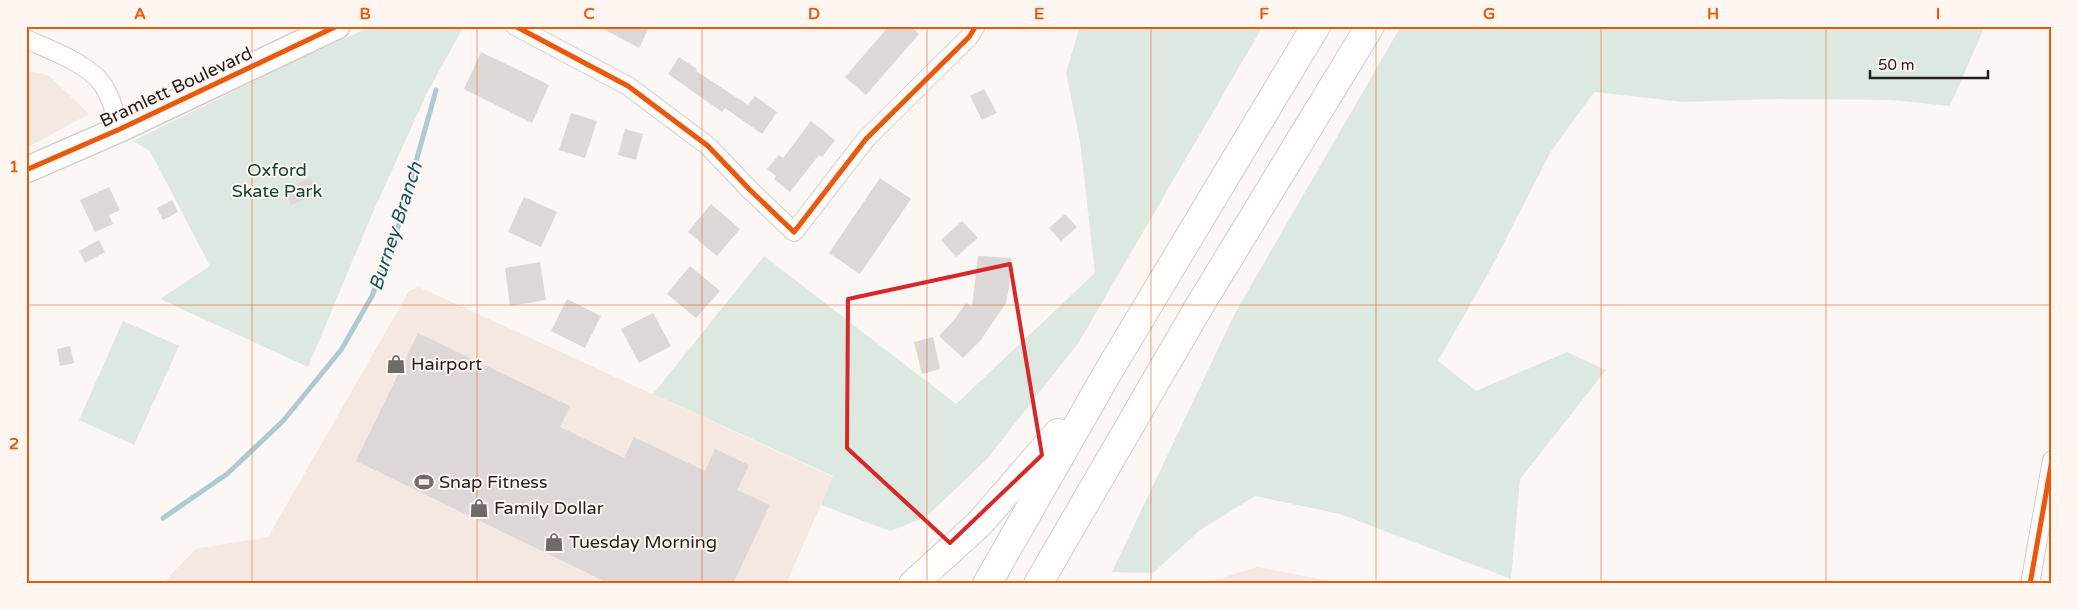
<svg xmlns="http://www.w3.org/2000/svg" width="2078" height="610" viewBox="0 0 2078 610" font-family="'Varela Round',sans-serif">
<style>
.built{fill:#f5e8e3}
.green{fill:#dde8e0}
.lines{fill:none;stroke-linecap:round;stroke-linejoin:round}
.stream{stroke:#aecbd2;stroke-width:5}
.building{fill:#ddd7d7}
.street-casing{stroke:#d2cdca;stroke-width:20}
.secondary-casing{stroke:#d2cdca;stroke-width:28}
.highway-casing{stroke:#d2cdca;stroke-width:30}
.street{stroke:#fffefd;stroke-width:18}
.secondary{stroke:#fffefd;stroke-width:25}
.highway{stroke:#fffefd;stroke-width:28}
.cycleway-casing{stroke:#fff5f1;stroke-width:8}
.cycleway{stroke:#e8590c;stroke-width:5}
.marked{fill:none;stroke:#d62828;stroke-width:4;stroke-linejoin:round}
.grid{fill:none;stroke:#e8590c;stroke-width:1;stroke-opacity:0.55}
.labels{text-anchor:middle;stroke-width:4;stroke-linejoin:round;paint-order:stroke}
.street-label{font-size:18px;fill:#241e1c;stroke:#fff5f1}
.park-label{font-size:18px;fill:#104431;stroke:#fff5f1}
.poi-label{font-size:18px;fill:#241e1c;stroke:#fff5f1;text-anchor:start}
.water-label{font-size:19px;font-style:italic;fill:#14535f;stroke:#fff5f1}
.neatline{fill:none;stroke:#e8590c;stroke-width:2}
.grid-label{font-size:16px;text-anchor:middle;font-weight:bold;fill:#e8590c}
</style>
<rect width="100%" height="100%" fill="#fcf6f4"/>
<!-- built -->
<g class="built">
<polygon points="26,70 48,75 89,114 26,148"/>
<polygon points="419,287 833,477 786,584 162,584 196,549 268,537 409,291"/>
<polygon points="1258,567 1329,581 1334,584 1202,584"/>
</g>
<!-- green -->
<g class="green">
<polygon points="367,26 464,26 427,93 373,212 308,367 160,299 210,266 150,151 133,141 291,63 361,31"/>
<polygon points="1080,26 1263,26 1079,342 987,459 926,517 890,531 821,505 833,476 653,394 764,256 956,404 1095,273 1080,141 1066,73"/>
<polygon points="1401,26 1985,26 1950,106 1891,100 1774,99 1684,102 1594,92 1550,153 1489,272 1438,361 1476,391 1567,352 1606,370 1520,479 1511,579 1340,514 1255,496 1200,530 1153,573 1112,572 1235,313"/>
<polygon points="123,321 179,346 134,445 79,420"/>
</g>
<g class="lines">
<!-- stream -->
<polyline class="stream" points="163,518 227,474 283,421 341,350 372,296 397,230 436,90"/>
</g>
<!-- building -->
<g class="building">
<polygon points="598,26 650,26 639,48"/>
<polygon points="889,26 910,26 919,34 866,95 845,77"/>
<polygon points="481,52 549,85 532,123 464,89"/>
<polygon points="679,57 697,69 696,71 748,105 755,96 777,112 762,134 725,108 722,112 668,74"/>
<polygon points="984,89 997,113 982,120 970,96"/>
<polygon points="571,113 597,121 585,158 559,150"/>
<polygon points="811,121 835,140 822,157 819,155 790,192 774,179 776,176 767,169 779,155 783,158"/>
<polygon points="625,129 643,134 636,160 618,155"/>
<polygon points="311,178 318,193 291,205 284,189"/>
<polygon points="880,178 911,199 860,274 829,253"/>
<polygon points="109,187 120,210 109,215 113,224 95,232 80,200"/>
<polygon points="524,197 557,212 541,247 508,232"/>
<polygon points="172,200 178,212 163,220 157,208"/>
<polygon points="711,204 740,229 717,256 688,232"/>
<polygon points="1065,214 1077,227 1061,241 1049,228"/>
<polygon points="962,221 978,238 956,257 941,240"/>
<polygon points="99,240 105,252 85,263 79,251"/>
<polygon points="978,256 1011,258 1009,288 1006,303 980,341 963,358 939,336 954,320 966,303 972,307"/>
<polygon points="540,262 546,300 510,306 505,268"/>
<polygon points="690,266 720,291 696,318 667,294"/>
<polygon points="567,299 601,316 585,348 551,331"/>
<polygon points="653,313 671,346 639,363 621,329"/>
<polygon points="418,333 570,406 560,427 624,458 634,437 705,471 715,449 749,465 737,490 770,505 733,584 610,584 356,461"/>
<polygon points="933,337 940,369 922,374 914,342"/>
<polygon points="70,346 74,363 60,366 57,349"/>
</g>
<g class="lines">
<!-- street casing -->
<g class="street-casing">
<g id="street">
<polyline points="515,26 628,86 708,146 750,190 794,232 866,139 969,37 976,26"/>
<path d="M26,39C50,50 88,63 103,85C112,98 115,114 120,129"/>
<polyline points="2030,584 2052,460"/>
</g>
</g>
<!-- secondary casing -->
<g class="secondary-casing">
<polyline id="secondary" points="26,170 120,129 337,26"/>
</g>
<!-- highway casing -->
<g class="highway-casing">
<g id="highway">
<polyline points="913,584 980,523 1058,433"/>
<polyline points="987,584 1108,372 1316,26"/>
<polyline points="1038,584 1197,310 1370,26"/>
</g>
</g>
<!-- street -->
<use href="#street" class="street"/>
<!-- secondary -->
<use href="#secondary" class="secondary"/>
<!-- highway -->
<use href="#highway" class="highway"/>
<!-- cycleway casing -->
<g class="cycleway-casing">
<g id="cycleway">
<polyline points="515,26 628,86 708,146 750,190 794,232 866,139 969,37 976,26"/>
<polyline points="26,170 120,129 337,26"/>
<polyline points="2030,584 2052,460"/>
</g>
</g>
<!-- cycleway -->
<use href="#cycleway" class="cycleway"/>
</g>
<!-- marked area -->
<path class="marked" d="M1010,264L1042,455L950,543L847,448L848,299Z"/>
<!-- grid -->
<path class="grid" d="M252,26V584M477,26V584M702,26V584M927,26V584M1151,26V584M1376,26V584M1601,26V584M1826,26V584M26,305H2052"/>
<!-- icons -->
<defs>
<g id="shop-bare" transform="scale(1.5)"><path d="M-5-2.5h2.3a2.7 3.5 0 0 1 5.4 0H5L5.5 6h-11ZM-1.5-2.5h3a1.5 2.3 0 0 0-3 0Z" fill="#706a68" stroke="#fff5f1" stroke-width="2.5" paint-order="stroke"/></g>
<g id="stadium-bare" transform="scale(1.5)"><path d="M0-5a6.5 5 0 1 0 0 10a6.5 5 0 1 0 0-10ZM-3.5-1.8h7v3.6h-7Z" fill="#706a68" stroke="#fff5f1" stroke-width="2.5" paint-order="stroke"/></g>
</defs>
<g fill-rule="evenodd">
<use href="#shop-bare" x="396" y="364"/>
<use href="#stadium-bare" x="424" y="482"/>
<use href="#shop-bare" x="479" y="508"/>
<use href="#shop-bare" x="554" y="542"/>
</g>
<g class="labels">
<!-- street labels -->
<g class="street-label">
<text transform="translate(176 87) rotate(-25)" y="6">Bramlett Boulevard</text>
</g>
<!-- park labels -->
<g class="park-label">
<text x="277" y="176">Oxford<tspan x="277" dy="21">Skate Park</tspan></text>
</g>
<!-- poi labels -->
<g class="poi-label">
<text x="411" y="370">Hairport</text>
<text x="439" y="488">Snap Fitness</text>
<text x="494" y="514">Family Dollar</text>
<text x="569" y="548">Tuesday Morning</text>
</g>
<!-- water labels -->
<g class="water-label">
<text transform="translate(395 226) rotate(-72)" y="7">Burney Branch</text>
</g>
</g>
<!-- border -->
<rect width="2078" height="610" fill="none" stroke="#fff5f1" stroke-width="55"/>
<!-- scale -->
<path d="M1870 70v8h118v-8" fill="none" stroke="#241e1c" stroke-width="2.5"/>
<text x="1878" y="70" font-size="15" fill="#241e1c" stroke="#fff5f1" stroke-width="4" paint-order="stroke">50 m</text>
<rect x="28" y="28" width="2022" height="554" class="neatline"/>
<g class="grid-label">
<text x="140" y="19">A</text>
<text x="365" y="19">B</text>
<text x="589" y="19">C</text>
<text x="814" y="19">D</text>
<text x="1039" y="19">E</text>
<text x="1264" y="19">F</text>
<text x="1489" y="19">G</text>
<text x="1713" y="19">H</text>
<text x="1938" y="19">I</text>
<text x="14" y="172">1</text>
<text x="14" y="449">2</text>
</g>
</svg>
